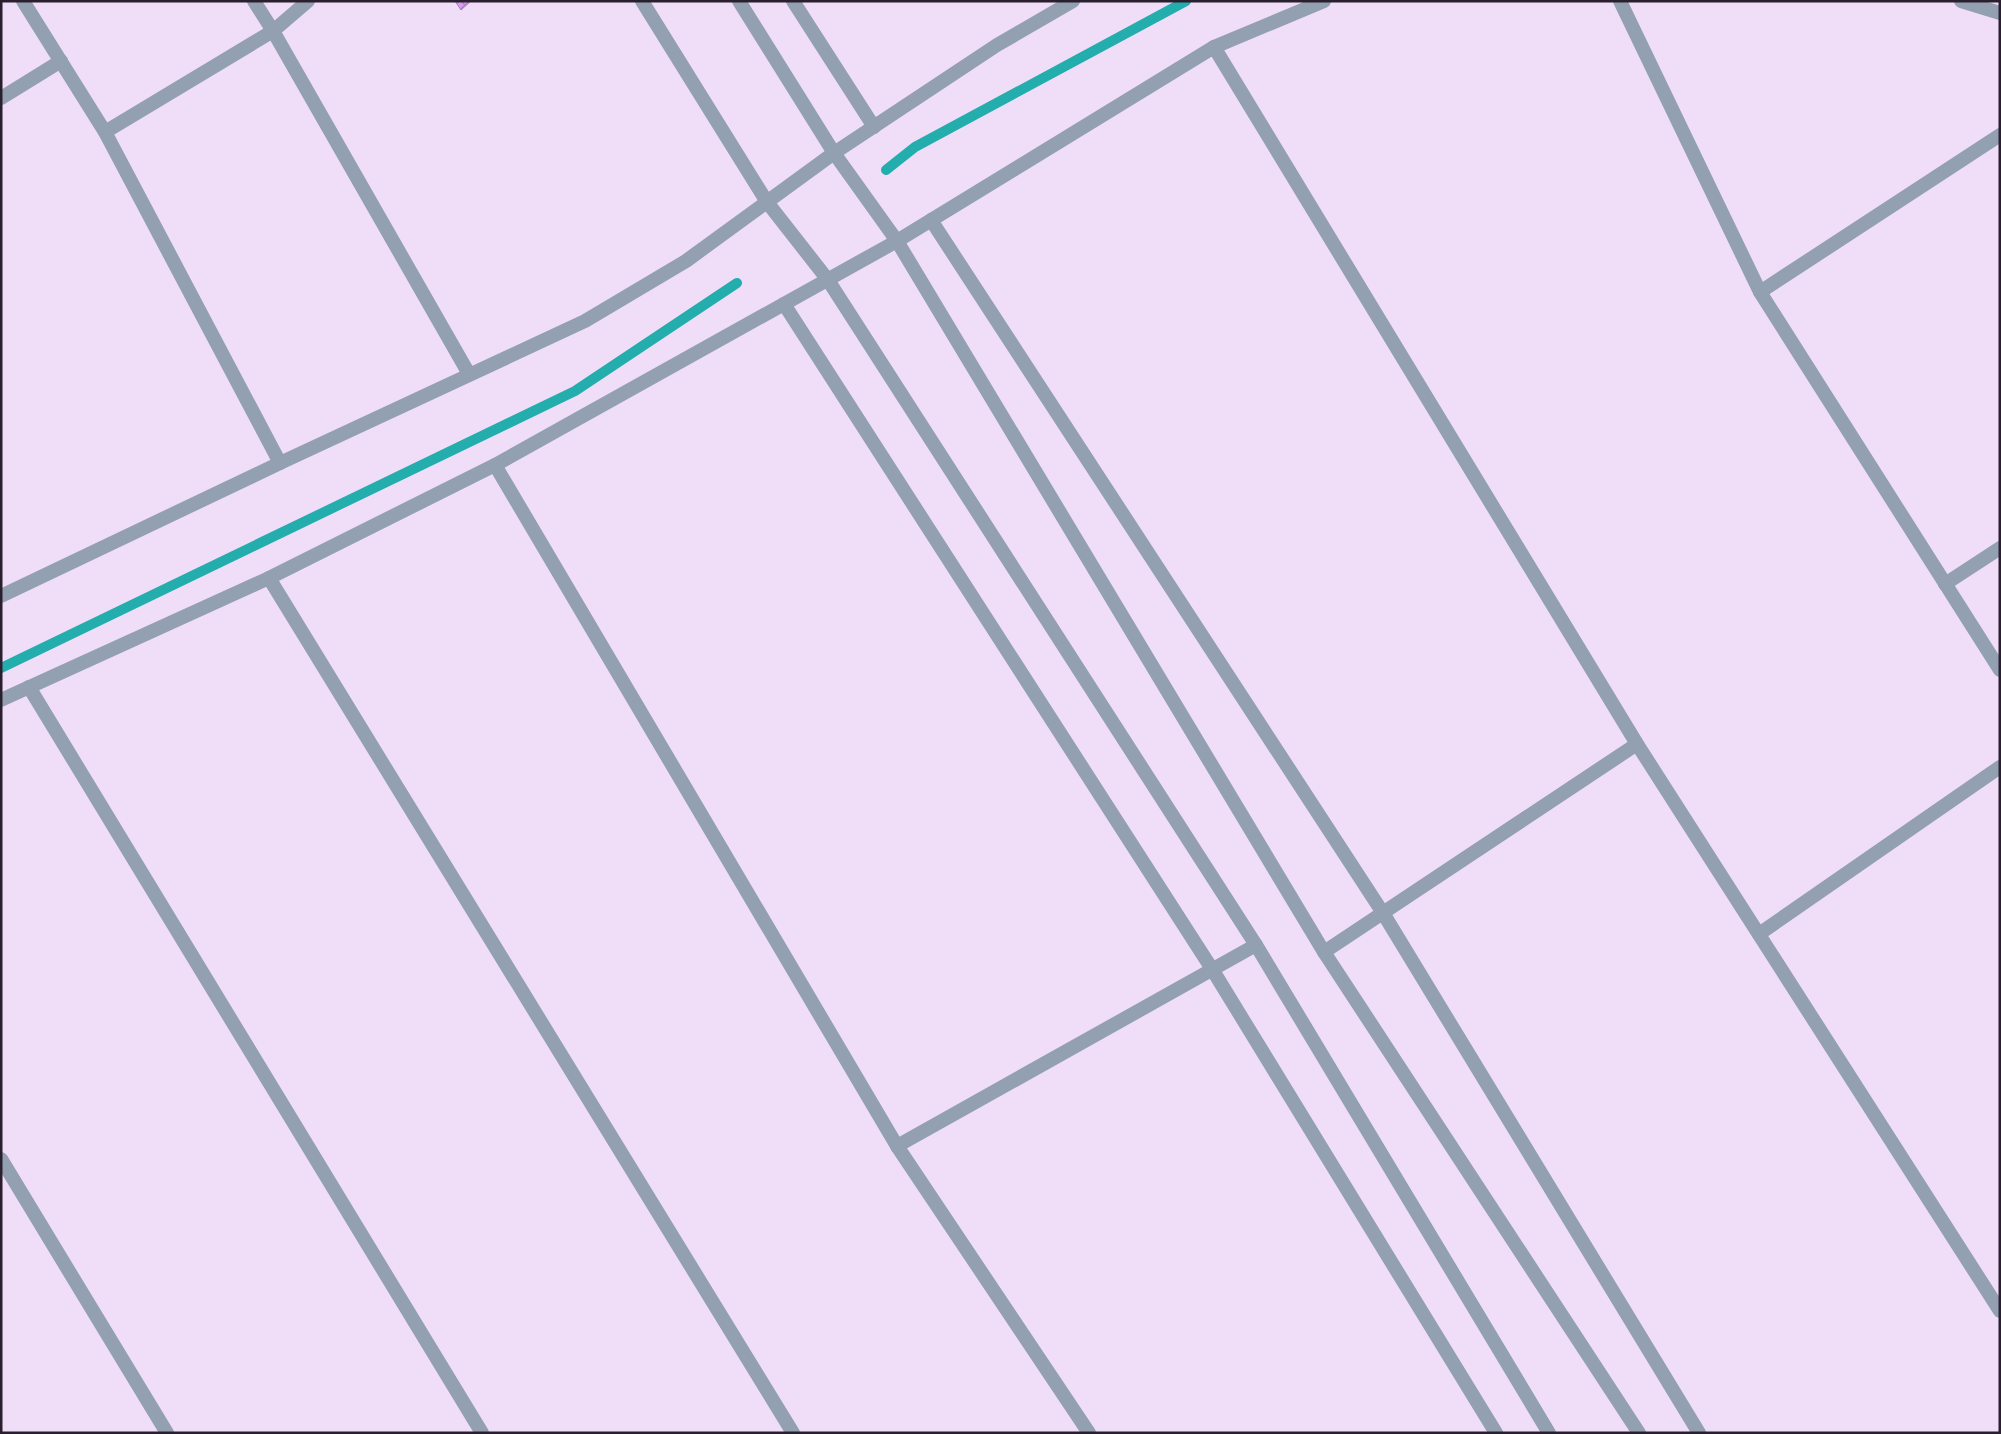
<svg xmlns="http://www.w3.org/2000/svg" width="2001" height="1434" viewBox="0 0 2001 1434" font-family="Lora,serif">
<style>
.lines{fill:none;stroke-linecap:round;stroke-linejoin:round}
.stream{stroke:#23adad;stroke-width:10}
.building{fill:url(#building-cross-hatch);stroke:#a185ae}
.service{stroke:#92a0b2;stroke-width:14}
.minor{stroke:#92a0b2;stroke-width:14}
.tertiary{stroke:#92a0b2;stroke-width:14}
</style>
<defs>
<pattern id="building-cross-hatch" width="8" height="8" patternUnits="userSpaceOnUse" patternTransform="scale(1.25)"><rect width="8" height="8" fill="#db9ef6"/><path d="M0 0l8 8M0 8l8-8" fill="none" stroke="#b280c8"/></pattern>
</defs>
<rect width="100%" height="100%" fill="#f0def9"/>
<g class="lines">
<!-- stream -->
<g class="stream">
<polyline points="886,170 915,147 1186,1"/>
<polyline points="1,668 575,391 737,283"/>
</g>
</g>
<!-- building -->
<polygon class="building" points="455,1 471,1 461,10"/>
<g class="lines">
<!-- service -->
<g class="service">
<polyline points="793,1 874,127"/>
<polyline points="931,220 1383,913 1699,1433"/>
<polyline points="784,304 1212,969 1496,1433"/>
</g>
<!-- minor -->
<g class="minor">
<polyline points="23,1 105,132 280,463"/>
<polyline points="254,1 273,31 469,374"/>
<polyline points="1620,1 1760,292 2000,670"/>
<polyline points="1214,47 1637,744 2000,1311"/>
<polyline points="1,98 61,61"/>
<polyline points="105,132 273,31 308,1"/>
<polyline points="1760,292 2000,135"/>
<polyline points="495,465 897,1146 1089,1433"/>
<polyline points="269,578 793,1433"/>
<polyline points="1945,584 2000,548"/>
<polyline points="29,687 482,1433"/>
<polyline points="1759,934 2000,767"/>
<polyline points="1324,952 1637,744"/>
<polyline points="897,1146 1256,945"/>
<polyline points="1,1159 167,1433"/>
</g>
<!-- tertiary -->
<g class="tertiary">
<polyline points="642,1 767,202 828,280 1256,945 1549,1433"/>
<polyline points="739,1 834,153 897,241 1324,952 1639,1433"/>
<polyline points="1961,1 2000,13"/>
<polyline points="1,596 280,463 585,321 686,261 834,153 997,45 1073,1"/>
<polyline points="1,700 269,578 495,465 897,241 1214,47 1324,1"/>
</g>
</g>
<!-- border -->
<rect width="2001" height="1434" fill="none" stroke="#2a1f2f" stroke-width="5"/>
</svg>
